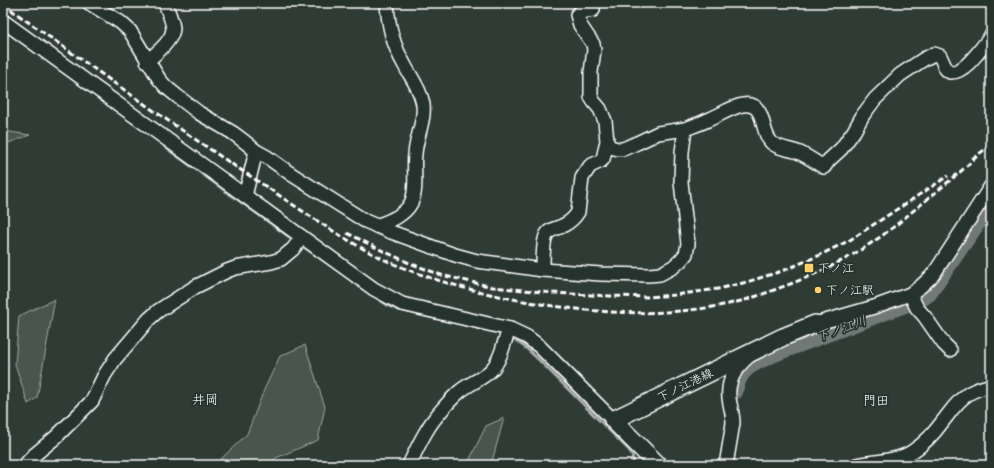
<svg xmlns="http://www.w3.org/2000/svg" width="994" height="468" viewBox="0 0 994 468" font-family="Pangolin,'Klee One',sans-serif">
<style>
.green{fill:#4a544f;stroke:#a4aaa7}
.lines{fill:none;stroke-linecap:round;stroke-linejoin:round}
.stream{stroke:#a9afac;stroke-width:3}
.river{stroke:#707975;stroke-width:17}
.minor-casing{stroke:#fff;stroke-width:16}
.major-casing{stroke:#fff;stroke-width:20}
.minor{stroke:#26332d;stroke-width:13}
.major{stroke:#26332d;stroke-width:17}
.rail{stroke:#fff;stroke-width:3;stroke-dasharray:6 3;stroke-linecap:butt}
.poi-dot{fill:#ffd166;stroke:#26332d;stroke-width:1.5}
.labels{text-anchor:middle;stroke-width:3.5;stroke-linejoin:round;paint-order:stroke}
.poi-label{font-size:12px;fill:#fff;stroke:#26332d;text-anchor:start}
.street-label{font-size:12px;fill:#fff;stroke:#26332d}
.water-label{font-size:13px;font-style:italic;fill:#b8bcba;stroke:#26332d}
.neighbourhood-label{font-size:13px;fill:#fff;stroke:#26332d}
</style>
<rect width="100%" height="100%" fill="#2f3b35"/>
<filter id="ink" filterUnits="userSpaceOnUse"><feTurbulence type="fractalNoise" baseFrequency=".025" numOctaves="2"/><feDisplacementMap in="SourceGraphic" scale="8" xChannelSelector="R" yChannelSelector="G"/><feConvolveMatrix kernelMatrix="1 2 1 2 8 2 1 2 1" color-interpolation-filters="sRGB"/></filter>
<g filter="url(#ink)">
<!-- green -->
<g class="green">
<polygon points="3,131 30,135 3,145"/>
<polygon points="55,299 37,398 28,404 15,364 19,316"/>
<polygon points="305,345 325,407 318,440 276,458 267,465 209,465 219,461 247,434 264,390 280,356"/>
<polygon points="504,418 491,465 467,465 486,426"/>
</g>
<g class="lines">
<!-- stream -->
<g class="stream">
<polyline points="165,147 295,241"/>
<polyline points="304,247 336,269"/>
<polyline points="373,295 389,306 400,310 439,319"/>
<polyline points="510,336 526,348 539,360 630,451 632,455 634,465"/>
</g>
<!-- river -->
<path class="river" d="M735,391C738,366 758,361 778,352L922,298L929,293L991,203"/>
<!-- minor casing -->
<g class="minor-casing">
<g id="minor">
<path d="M89,3L120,22L130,31L159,79L166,87L177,96L199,113L233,133L245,142L256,151L267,157L291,174L365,221L391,232L455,255L477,261L543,270L601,274L649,275L660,274L673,267L680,261L686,254L688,244L681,182L682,152L685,129C693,126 702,123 710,119C723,114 750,94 759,112C764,120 764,136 772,143C779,149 791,149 800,153C809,157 816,163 824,167L829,160L841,149L854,131L863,115L875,99L900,75L924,59L934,54L940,56L946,69L950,72C965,74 982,47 991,36"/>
<polyline points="3,21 374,289 402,304 510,329 527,337 539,346 613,420"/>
<path d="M147,61C156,54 173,40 173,28C172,20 168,11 165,3"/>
<polyline points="606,146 618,149 623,149 637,143 658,133 685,129"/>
<polyline points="245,196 256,151"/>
<path d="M376,226C389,221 404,216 411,203C418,190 413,169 415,154C416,137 427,116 422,100C419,87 410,76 404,64C393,45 388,25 387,3"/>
<path d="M543,270C543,262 543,242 546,236C549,228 558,229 564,225C570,222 575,217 578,212L582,178L590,166L601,161L603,159L607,141L605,121L600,109L594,102L591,97V72L594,50L593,44L580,25L577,15L580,12L593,10"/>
<polyline points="910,294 917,308 925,317 943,343 950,350"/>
<polyline points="815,324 874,307 910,294 920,287 931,277 937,269 991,186"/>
<polyline points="25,465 33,456 56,437 92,401 104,376 115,359 149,319 158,311 195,287 227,271 235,268 271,262 281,259 293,249 302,237"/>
<path d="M409,465C415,453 420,441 427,430C433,419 449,401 459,392C469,383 484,379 493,368C503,356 503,341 510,329"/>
<path d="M726,465L733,423C733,414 730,406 729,398C727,381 736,367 749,356"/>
<path d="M856,465C874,461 897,462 913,451C924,444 935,432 943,421C951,411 957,401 968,394C975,389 983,388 991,385"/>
</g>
</g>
<!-- major casing -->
<g class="major-casing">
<polyline id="major" points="658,465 613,420 783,337 815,324"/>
</g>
<!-- minor -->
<use href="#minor" class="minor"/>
<!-- major -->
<use href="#major" class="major"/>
<!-- rail -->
<g class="rail">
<path d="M3,4C86,63 168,122 253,178C296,206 339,238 385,260C431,281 480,293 529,302C596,314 665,318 733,303C751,299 768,292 785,286C817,274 847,260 874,241C890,231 904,218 918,207C938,190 958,175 977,156"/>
<polyline points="972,159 991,145"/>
<polyline points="347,233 379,249 407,262 441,275 493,287 553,293 610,296 648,297 675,295 718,289 747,282 782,271 818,256 850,240 948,176"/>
</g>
</g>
</g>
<!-- markers -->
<g class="poi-dot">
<rect x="804" y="263" width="10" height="10" rx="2"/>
<circle cx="818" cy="290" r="4"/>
</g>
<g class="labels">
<!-- poi labels -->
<g class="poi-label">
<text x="818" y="272">下ノ江</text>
<text x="826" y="294">下ノ江駅</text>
</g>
<!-- street labels -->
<g class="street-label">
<text transform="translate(685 385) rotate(-26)" y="4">下ノ江港線</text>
</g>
<!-- water labels -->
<g class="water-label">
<text transform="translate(841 328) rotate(-20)" y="5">下ノ江川</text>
</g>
<!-- neighbourhood labels -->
<g class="neighbourhood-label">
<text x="205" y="404">井岡</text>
<text x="876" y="405">門田</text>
</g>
</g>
<!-- margin -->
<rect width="994" height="468" fill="none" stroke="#26332d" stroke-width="16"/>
<rect x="8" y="8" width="978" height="452" fill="none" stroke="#fff" stroke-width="1.5" filter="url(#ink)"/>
</svg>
